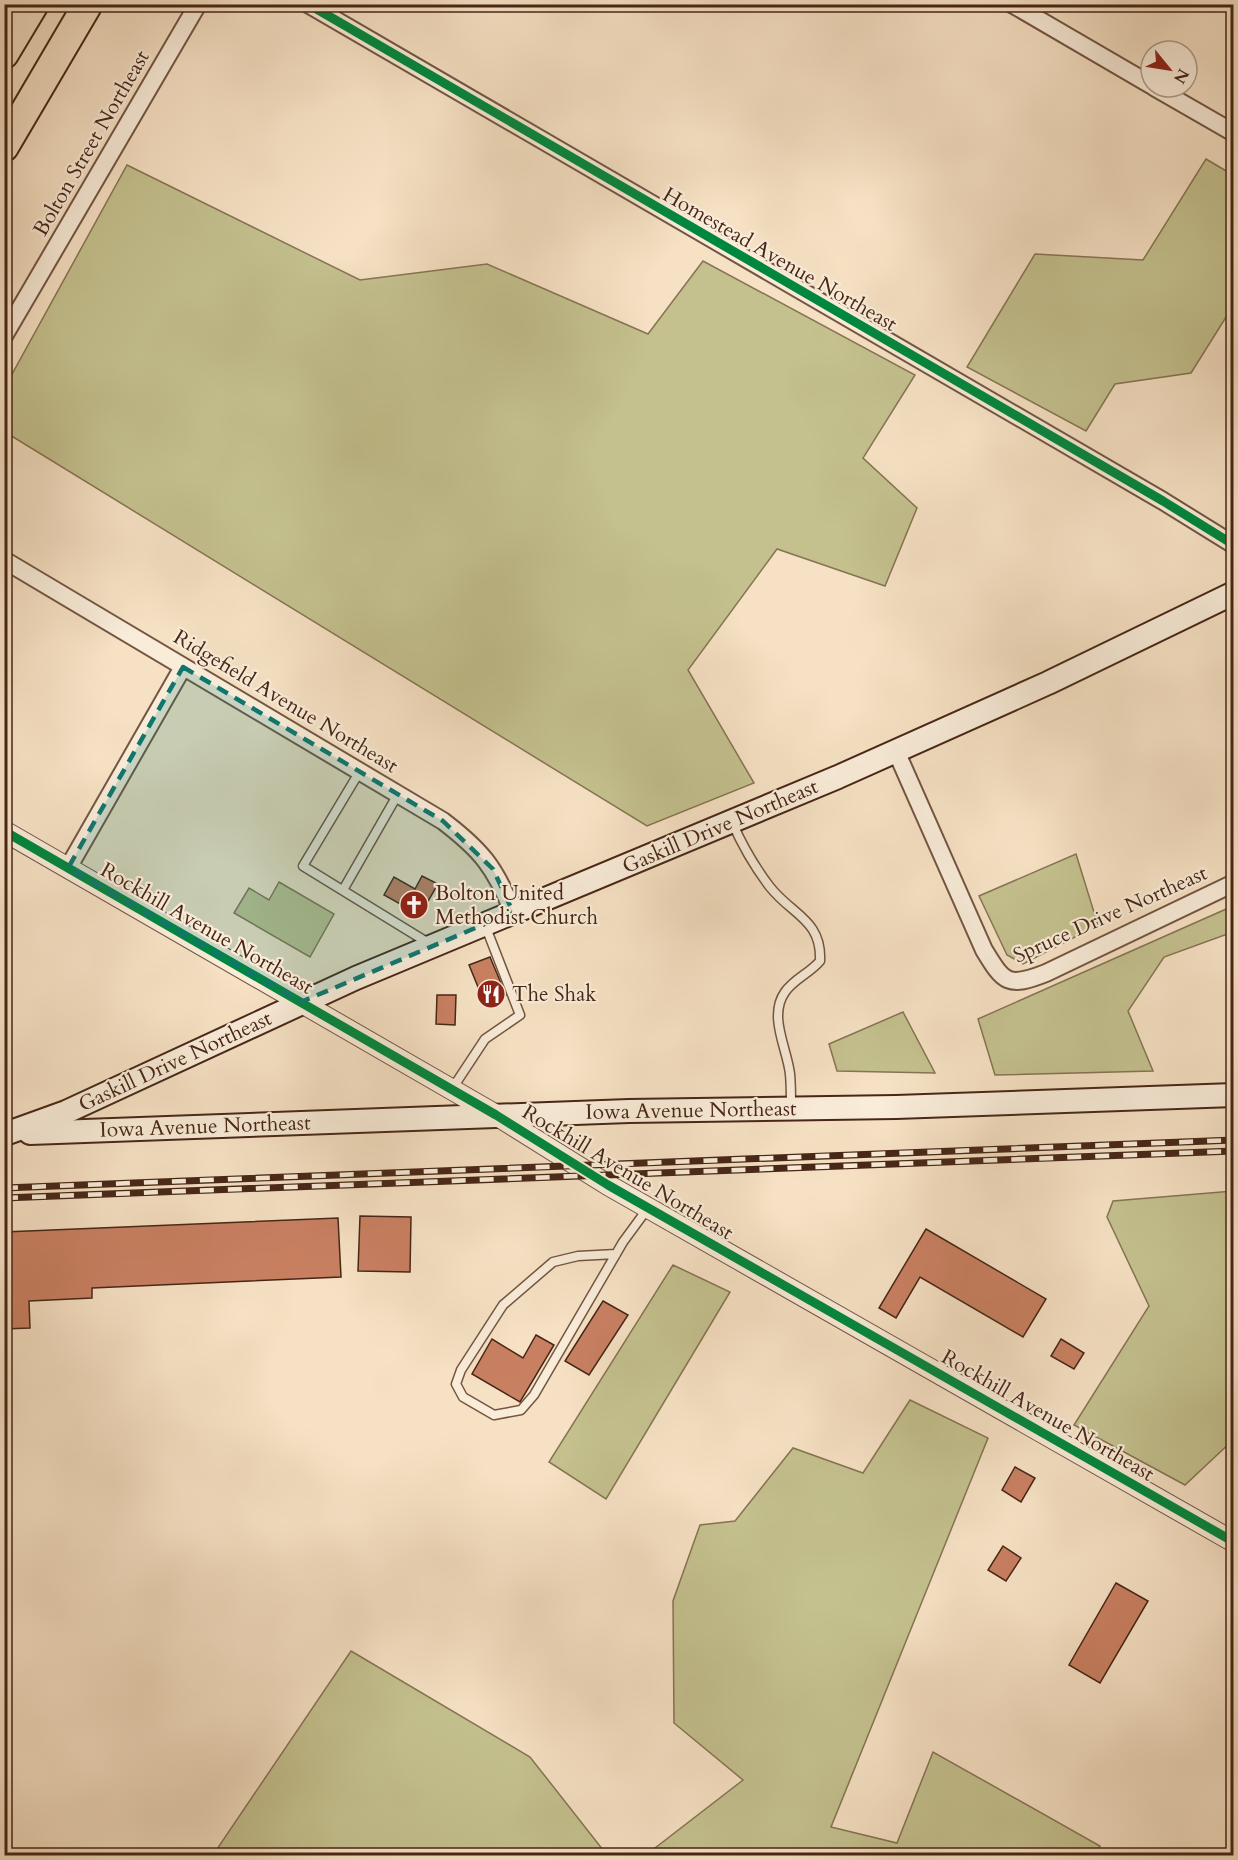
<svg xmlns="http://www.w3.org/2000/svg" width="1238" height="1860" viewBox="0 0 1238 1860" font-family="Cardo,serif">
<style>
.green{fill:#c4c18f;stroke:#867452;stroke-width:1.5}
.building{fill:#c98062;stroke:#472616;stroke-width:1.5}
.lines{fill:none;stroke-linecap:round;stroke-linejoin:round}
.service-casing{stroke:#735542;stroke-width:11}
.minor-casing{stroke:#735542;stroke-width:20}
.tertiary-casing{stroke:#735542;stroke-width:22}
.secondary-casing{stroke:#472616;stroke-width:26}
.motorway-casing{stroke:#472616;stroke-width:32}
.service{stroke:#f9ecd9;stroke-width:8}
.minor{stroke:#f9ecd9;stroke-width:16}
.tertiary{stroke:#f9ecd9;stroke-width:20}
.secondary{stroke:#f9ecd9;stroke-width:22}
.motorway{stroke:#f6e1c4;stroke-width:28}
.rail-casing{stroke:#472616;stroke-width:7}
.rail{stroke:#f9ecd9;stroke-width:4.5;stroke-dasharray:14;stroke-linecap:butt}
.cycleway-casing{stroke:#f9ecd9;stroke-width:13}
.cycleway{stroke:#00873e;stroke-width:9}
.marked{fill:#0f766e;fill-opacity:0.2;stroke:#0f766e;stroke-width:4.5;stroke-dasharray:12 8;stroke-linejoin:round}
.labels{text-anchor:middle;stroke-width:4.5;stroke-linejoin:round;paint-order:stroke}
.street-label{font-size:21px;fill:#472616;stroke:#f9ecd9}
.poi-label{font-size:21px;fill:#472616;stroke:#f9ecd9;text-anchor:start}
</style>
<rect width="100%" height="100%" fill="#f6e1c4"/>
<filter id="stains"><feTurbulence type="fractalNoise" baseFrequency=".00333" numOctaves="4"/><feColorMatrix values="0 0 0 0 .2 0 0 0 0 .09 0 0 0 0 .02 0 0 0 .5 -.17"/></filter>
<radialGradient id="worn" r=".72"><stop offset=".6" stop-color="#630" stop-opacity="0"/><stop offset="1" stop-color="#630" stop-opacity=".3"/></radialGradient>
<!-- green -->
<g class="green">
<polygon points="1206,159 1233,175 1233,306 1191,373 1115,384 1086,431 967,367 1035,254 1143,260"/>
<polygon points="127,165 360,280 487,264 648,334 703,261 915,375 863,458 917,508 885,586 777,549 688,670 754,783 647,826 5,432 5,387"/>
<polygon points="1076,854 1098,925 1023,964 1007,955 979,896"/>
<polygon points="279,882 334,914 310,957 234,913 249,888 269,900"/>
<polygon points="1233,906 1233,932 1164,957 1128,1011 1153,1071 995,1075 978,1019"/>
<polygon points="903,1012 935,1073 837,1071 829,1044"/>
<polygon points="1233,1191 1233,1440 1185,1485 1074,1425 1149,1306 1107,1217 1113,1201"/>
<polygon points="673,1265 730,1292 606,1499 549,1462"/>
<polygon points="910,1400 988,1438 831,1827 897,1843 933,1752 1100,1846 1095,1855 646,1855 743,1780 674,1723 673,1601 700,1525 735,1521 793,1448 863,1473"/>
<polygon points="351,1651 530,1757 607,1855 213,1855"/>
</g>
<!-- building -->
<g class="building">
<polygon points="422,876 438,884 420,915 384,895 394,877 415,889"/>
<polygon points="490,957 506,995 485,1004 469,965"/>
<polygon points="437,995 456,995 455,1025 436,1024"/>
<polygon points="360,1216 411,1217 410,1272 358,1271"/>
<polygon points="338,1218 341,1277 92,1288 92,1298 29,1301 30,1328 4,1329 4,1232"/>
<polygon points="926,1229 1046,1299 1023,1337 920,1277 896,1318 879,1308"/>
<polygon points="603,1301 628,1315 589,1375 565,1361"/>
<polygon points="536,1335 554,1345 520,1402 472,1374 492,1339 523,1358"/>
<polygon points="1061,1339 1084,1353 1074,1369 1051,1356"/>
<polygon points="1015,1467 1035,1478 1021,1502 1002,1490"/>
<polygon points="1003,1546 1021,1558 1006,1581 988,1570"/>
<polygon points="1116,1583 1148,1601 1100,1683 1069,1665"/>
</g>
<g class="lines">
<!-- service casing -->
<g class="service-casing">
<g id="service">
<polyline points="360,771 303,866 430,944"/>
<path d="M732,822C742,845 754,866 770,887C792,915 822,920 820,961C810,973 794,979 785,992C768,1016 787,1048 790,1074C791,1084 791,1096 791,1107"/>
<polyline points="343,890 398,794"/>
<polyline points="452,1089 485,1039 520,1015 485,925"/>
<polyline points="616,1254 578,1256 553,1262 503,1305 461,1370 456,1384 463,1397 494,1415 521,1410 534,1395 623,1242 648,1208"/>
</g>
</g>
<!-- minor casing -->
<g class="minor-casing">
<g id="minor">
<polyline points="308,4 1163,501 1234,545"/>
<polyline points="1012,4 1151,85"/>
<polyline points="1154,87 1234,133"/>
<polyline points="4,336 198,4"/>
<path d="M4,560L443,821C481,850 495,867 513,912"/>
<path d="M896,751L984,950C1004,983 1008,988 1046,973L1234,883"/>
<polyline points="68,868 183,667"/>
</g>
</g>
<!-- tertiary casing -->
<g class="tertiary-casing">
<polyline id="tertiary" points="4,831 496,1115 608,1185 1234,1542"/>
</g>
<!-- secondary casing -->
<g class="secondary-casing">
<g id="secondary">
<polyline points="30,1133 629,1111 896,1107 1234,1095"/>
<polyline points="5,1134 66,1112 356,978 838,777 1048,683 1234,593"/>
</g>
</g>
<!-- motorway casing -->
<g class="motorway-casing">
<g id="motorway">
<polyline points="4,54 34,4"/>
<polyline points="4,147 88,4"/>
</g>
</g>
<!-- service -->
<use href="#service" class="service"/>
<!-- minor -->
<use href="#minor" class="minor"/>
<!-- tertiary -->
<use href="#tertiary" class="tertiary"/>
<!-- secondary -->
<use href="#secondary" class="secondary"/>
<!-- motorway -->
<use href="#motorway" class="motorway"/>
<!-- rail casing -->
<g class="rail-casing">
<g id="rail">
<polyline points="4,1188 1234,1140"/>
<polyline points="4,1198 1234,1151"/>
</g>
</g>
<!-- rail -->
<use href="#rail" class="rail"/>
<!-- cycleway casing -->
<g class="cycleway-casing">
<g id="cycleway">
<polyline points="308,4 1163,501 1234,545"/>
<polyline points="4,831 496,1115 608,1185 1234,1542"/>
</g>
</g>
<!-- cycleway -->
<use href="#cycleway" class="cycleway"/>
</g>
<!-- marked area -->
<path class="marked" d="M183,667L443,821L493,869L513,912L301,1002L68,868Z"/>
<!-- icons -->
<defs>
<g id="church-disc" transform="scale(1.5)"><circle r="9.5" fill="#8f2418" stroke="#f9ecd9"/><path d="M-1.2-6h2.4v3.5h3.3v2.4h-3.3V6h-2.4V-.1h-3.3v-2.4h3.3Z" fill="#fff"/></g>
<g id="restaurant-disc" transform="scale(1.5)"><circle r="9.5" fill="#8f2418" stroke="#f9ecd9"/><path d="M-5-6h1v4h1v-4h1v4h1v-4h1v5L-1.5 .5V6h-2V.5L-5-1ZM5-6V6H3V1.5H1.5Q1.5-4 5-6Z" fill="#fff"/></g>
</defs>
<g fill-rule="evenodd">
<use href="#church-disc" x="414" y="905"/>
<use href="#restaurant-disc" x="491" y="994"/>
</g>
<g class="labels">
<!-- street labels -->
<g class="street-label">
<text transform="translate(91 143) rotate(-60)" y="7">Bolton Street Northeast</text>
<text transform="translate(780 259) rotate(30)" y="7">Homestead Avenue Northeast</text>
<text transform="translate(286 701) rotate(31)" y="7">Ridgefield Avenue Northeast</text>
<text transform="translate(720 826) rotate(-23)" y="7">Gaskill Drive Northeast</text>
<text transform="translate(1110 914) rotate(-24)" y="7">Spruce Drive Northeast</text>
<text transform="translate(207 928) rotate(30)" y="7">Rockhill Avenue Northeast</text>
<text transform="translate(175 1061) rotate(-25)" y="7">Gaskill Drive Northeast</text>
<text transform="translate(691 1110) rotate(-1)" y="7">Iowa Avenue Northeast</text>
<text transform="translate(205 1126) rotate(-2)" y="7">Iowa Avenue Northeast</text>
<text transform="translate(628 1172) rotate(31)" y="7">Rockhill Avenue Northeast</text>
<text transform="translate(1048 1415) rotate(30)" y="7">Rockhill Avenue Northeast</text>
</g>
<!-- poi labels -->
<g class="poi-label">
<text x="435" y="900">Bolton United<tspan x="435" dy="24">Methodist Church</tspan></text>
<text x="512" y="1001">The Shak</text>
</g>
</g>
<!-- margin -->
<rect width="1238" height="1860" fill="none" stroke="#f6e1c4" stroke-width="24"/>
<rect x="6" y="6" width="1226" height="1848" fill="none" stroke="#472616" stroke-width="3"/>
<rect x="12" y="12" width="1214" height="1836" fill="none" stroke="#472616" stroke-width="1.5"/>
<!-- north arrow -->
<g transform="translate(1169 69) rotate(120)"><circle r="28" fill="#f9ecd9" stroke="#b29d8b" stroke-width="1.5"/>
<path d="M0-4.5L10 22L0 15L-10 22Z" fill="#8f2418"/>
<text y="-9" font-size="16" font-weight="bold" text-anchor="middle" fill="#472616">N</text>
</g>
<rect width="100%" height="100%" filter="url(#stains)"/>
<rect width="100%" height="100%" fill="url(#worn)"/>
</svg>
